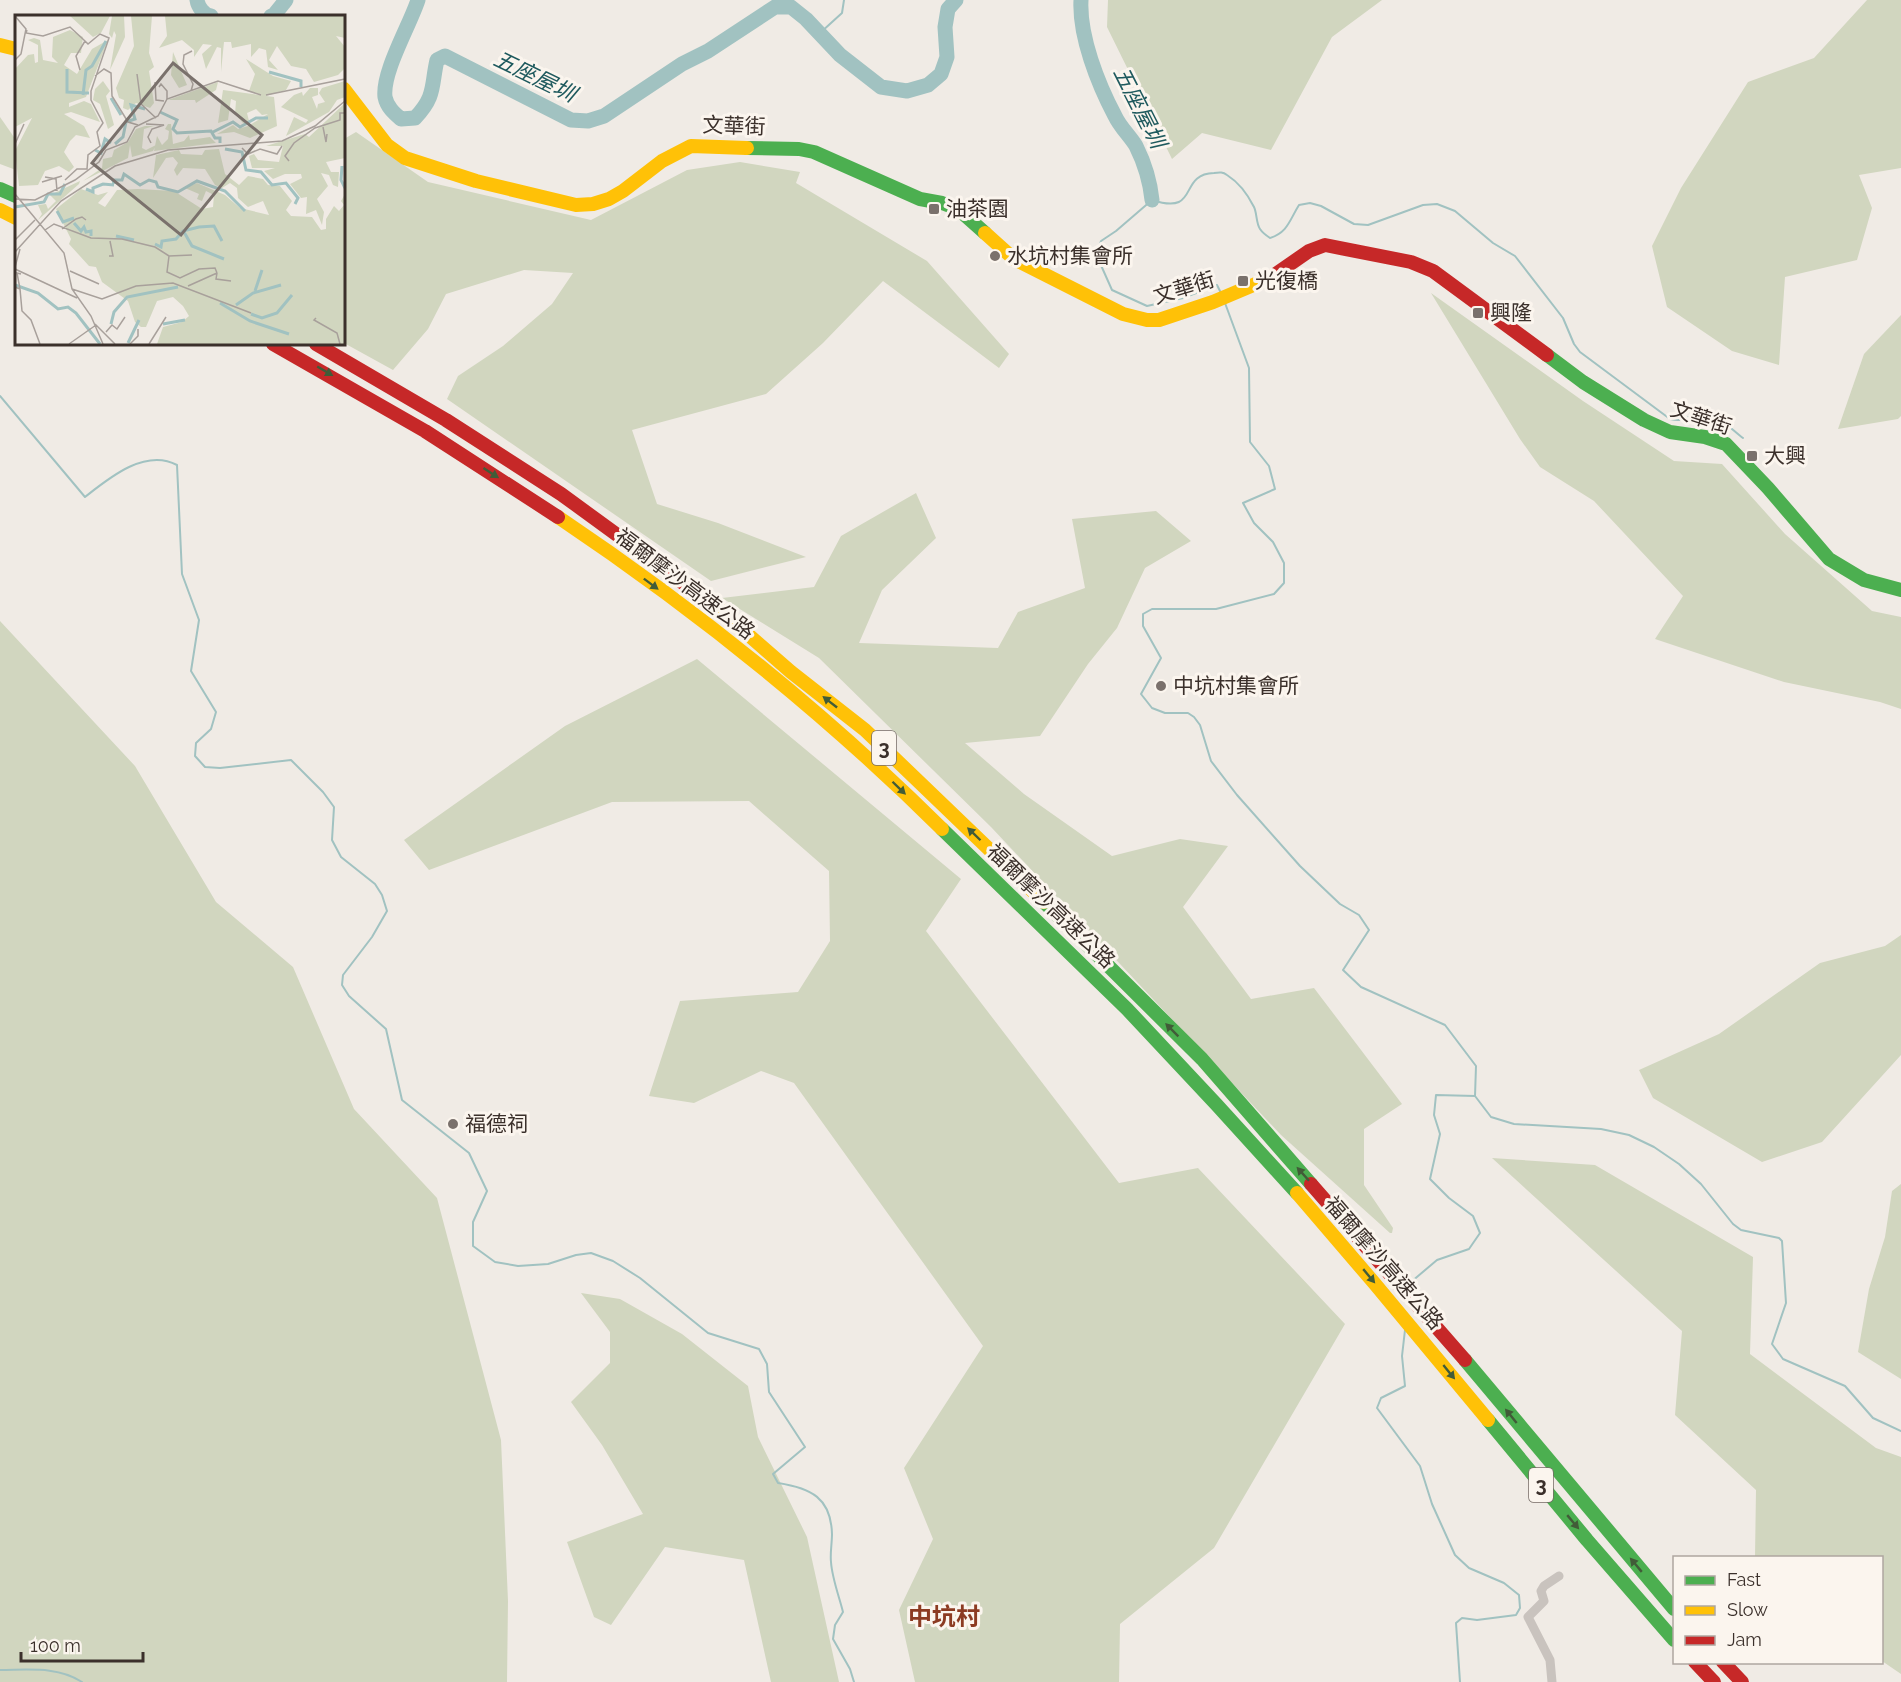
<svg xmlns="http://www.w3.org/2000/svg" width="1901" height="1682" viewBox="0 0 1901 1682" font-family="Raleway,'Noto Sans TC',sans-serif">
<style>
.green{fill:#d1d6bf}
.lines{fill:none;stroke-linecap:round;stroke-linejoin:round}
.stream{stroke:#a1c2c1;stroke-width:2}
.river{stroke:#a1c2c1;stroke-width:15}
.street{stroke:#c9c3be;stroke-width:9}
.fast{stroke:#4caf50;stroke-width:14}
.slow{stroke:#ffc107;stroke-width:14}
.jam{stroke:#c62828;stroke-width:14}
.oneway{fill:#415c38}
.poi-dot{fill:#7a716c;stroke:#fbf5ee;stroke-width:2}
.labels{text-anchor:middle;stroke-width:6;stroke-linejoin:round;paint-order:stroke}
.shield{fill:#fbf5ee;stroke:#756b66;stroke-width:1.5}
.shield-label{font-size:20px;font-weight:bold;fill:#3b302b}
.street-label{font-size:21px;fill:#3b302b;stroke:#fbf5ee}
.poi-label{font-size:21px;fill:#3b302b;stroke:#fbf5ee;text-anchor:start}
.water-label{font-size:22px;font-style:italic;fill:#1f5a5e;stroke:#fbf5ee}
.quarter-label{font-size:24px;font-weight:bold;fill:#8c3b22;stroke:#fbf5ee}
.inset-river{fill:none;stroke:#a1c2c1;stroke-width:3}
.inset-road{fill:none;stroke:#a8a09b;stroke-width:1.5}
.view{fill:#7a716c;fill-opacity:0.15;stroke:#7a716c;stroke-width:3}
.inset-edge{fill:none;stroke:#3b302b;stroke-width:3}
</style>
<rect width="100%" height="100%" fill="#f0ebe5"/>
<!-- green -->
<g class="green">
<polygon points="1108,0 1382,0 1332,37 1271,150 1202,133 1172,159 1107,27"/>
<polygon points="1867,0 1901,0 1901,168 1859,175 1872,208 1857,260 1785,277 1779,365 1732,351 1667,307 1652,246 1681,188 1748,82 1814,58"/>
<polygon points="0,117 16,140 16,170 0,164"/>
<polygon points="356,132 428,182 591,220 687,170 740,162 800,172 796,183 927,261 1009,354 999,368 883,281 823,343 766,394 632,430 657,504 718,523 806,557 711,581 447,399 458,376 503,346 552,304 573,273 524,270 446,294 428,329 393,370 344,343 344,139"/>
<polygon points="1431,293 1583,401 1674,461 1722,464 1785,534 1872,611 1901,617 1901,709 1880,702 1784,682 1655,639 1683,596 1594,501 1540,467 1520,439"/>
<polygon points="1901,315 1901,416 1898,419 1838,429 1864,354"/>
<polygon points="916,493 936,538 882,590 859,643 998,648 1018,612 1085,588 1072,519 1156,511 1191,541 1145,568 1117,628 1088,664 1040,736 965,743 1024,794 1112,856 1180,839 1228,846 1183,907 1251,999 1314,988 1402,1104 1364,1129 1364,1185 1393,1228 1392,1233 1390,1233 1281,1135 991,827 819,658 722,598 814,587 841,536"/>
<polygon points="0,621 135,766 216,902 293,967 354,1109 437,1198 501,1440 508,1601 507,1682 0,1682"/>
<polygon points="697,659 961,879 926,931 1119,1183 1198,1168 1345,1324 1214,1548 1120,1624 1119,1682 915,1682 899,1610 933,1539 904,1468 983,1346 794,1083 761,1071 694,1103 649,1096 680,1001 798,992 830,941 829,871 749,801 612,802 429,870 404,840 565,726"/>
<polygon points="1901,935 1901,1055 1822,1142 1762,1162 1653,1098 1639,1070 1719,1034 1820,963 1885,946"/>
<polygon points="1492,1158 1595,1165 1753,1257 1750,1354 1876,1448 1901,1457 1901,1674 1882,1661 1882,1558 1755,1557 1756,1490 1675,1415 1682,1331"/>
<polygon points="1901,1184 1901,1379 1858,1352 1869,1289 1885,1237 1892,1191"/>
<polygon points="581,1293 620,1299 682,1334 748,1386 758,1437 807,1537 839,1682 771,1682 744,1560 665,1547 611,1625 594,1617 567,1542 643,1514 602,1445 571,1402 610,1363 610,1332"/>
</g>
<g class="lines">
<!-- stream -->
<g class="stream">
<polyline points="820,33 842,13 844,0"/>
<path d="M1221,293L1217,285L1183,298L1147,306L1112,290L1096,254L1101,241L1116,231L1152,200C1201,216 1177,174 1214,173C1220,172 1223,172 1227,175C1238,182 1248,195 1254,207C1257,213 1256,223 1260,229C1262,232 1267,236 1270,238C1288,232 1289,221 1299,205L1310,203L1321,206L1354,224L1368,225L1423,205L1437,204L1455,211L1493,243L1515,256L1563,318L1574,344L1580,352L1670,419C1684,422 1686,417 1698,414C1714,410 1731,429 1743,438"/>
<polyline points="1225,303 1249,368 1250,442 1269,466 1275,489 1243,503 1254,523 1273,542 1284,563 1284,583 1274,594 1216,609 1152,609 1143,614 1143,626 1161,658 1141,694 1152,708 1165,713 1188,713 1194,717 1200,725 1211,761 1237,795 1300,866 1340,904 1359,915 1369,930 1343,970 1361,987 1445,1025 1476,1066 1475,1096 1436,1095 1434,1115 1440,1134 1430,1179 1449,1198 1473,1216 1480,1233 1469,1249 1437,1260 1411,1282 1410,1286"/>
<path d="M0,396L85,497C109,478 145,448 177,465L182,574L199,620L191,671L216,712L211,729L196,743L195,756L205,767L220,768L291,760L323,792L334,807L332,840L341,857L375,884L382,895L387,911L372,937L343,975L342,985L349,996L386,1029L402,1100L469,1153L487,1191L473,1222V1246L495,1262L518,1266L548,1264L576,1255L591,1253L613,1261L640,1278L708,1333L759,1349L767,1364L769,1392L805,1447L773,1474L778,1483C811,1488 831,1498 832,1534C832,1543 830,1553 831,1562C832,1578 839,1596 843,1612L835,1625L833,1639L850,1669L854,1682"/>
<polyline points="1475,1096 1491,1117 1514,1124 1601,1129 1629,1135 1654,1147 1679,1164 1701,1184 1733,1224 1741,1230 1779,1238 1782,1241 1786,1303 1772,1344 1783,1359 1845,1386 1873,1418 1901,1431"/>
<polyline points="1405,1330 1402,1356 1405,1386 1381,1398 1377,1408 1420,1466 1432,1504 1455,1555 1469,1568 1504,1583 1519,1595 1520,1608 1516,1615 1477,1620 1462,1618 1456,1623 1460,1682"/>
<path d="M0,1670C28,1670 58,1666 82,1682"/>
</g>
<!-- river -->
<g class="river">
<path d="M197,0C198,7 204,15 211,16"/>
<path d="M418,0C410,25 382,72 385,97C387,107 394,113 401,119L415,118C436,96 431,86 437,60L445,56L571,120L588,121L604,116L682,64L708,51L775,7H791L806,19L840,55L881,87L907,91L928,85L941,74L947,57L945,27L948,9L956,0"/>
<path d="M1081,0C1079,36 1098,84 1115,116C1120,127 1130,136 1136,146C1145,164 1150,181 1152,200"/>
<polyline points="271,16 274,15 286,0"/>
</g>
<!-- street -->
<polyline class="street" points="1552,1682 1550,1660 1528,1617 1544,1601 1541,1591 1544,1586 1559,1576"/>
<!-- fast -->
<g class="fast">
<polyline points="747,148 799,149 814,152 920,199 942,203 958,209 985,233"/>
<polyline points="0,189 16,196"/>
<polyline points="1547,355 1583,382 1644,420 1670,432 1705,437 1726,444 1768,488 1829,559 1864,580 1901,590"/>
<polyline points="942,829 1127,1009 1216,1104 1297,1193"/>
<polyline points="1044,902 1202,1059 1311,1184"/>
<polyline points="1465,1360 1674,1609"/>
<polyline points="1488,1420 1587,1540 1674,1640"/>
</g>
<!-- slow -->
<g class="slow">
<polyline points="0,45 16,49"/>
<polyline points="344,89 387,145 405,158 476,181 576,205 593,204 609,199 623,191 662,161 691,146 747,148"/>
<polyline points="0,210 16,218"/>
<polyline points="985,233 1014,259 1123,314 1147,320 1159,320 1213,302 1270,278"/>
<path d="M558,517C695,609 825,713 942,829"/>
<polyline points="701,596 720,610 791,672 865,730 1044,902"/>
<polyline points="1297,1193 1375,1284 1488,1420"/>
</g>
<!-- jam -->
<g class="jam">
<polyline points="1270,278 1309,251 1325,245 1411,262 1433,271 1547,355"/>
<polyline points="273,344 425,431 558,517"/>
<polyline points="316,344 446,420 561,494 701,596"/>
<polyline points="1311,1184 1465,1360"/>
<polyline points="1695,1662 1714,1682"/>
<polyline points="1723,1662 1742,1682"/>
</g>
</g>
<!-- one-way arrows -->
<defs><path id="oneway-solid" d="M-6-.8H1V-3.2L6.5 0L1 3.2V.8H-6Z" transform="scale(1.5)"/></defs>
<g class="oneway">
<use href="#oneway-solid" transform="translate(325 371) rotate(30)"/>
<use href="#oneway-solid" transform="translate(491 473) rotate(33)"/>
<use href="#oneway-solid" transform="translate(651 584) rotate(37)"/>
<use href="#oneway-solid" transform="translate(830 702) rotate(-142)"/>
<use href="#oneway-solid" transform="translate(899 788) rotate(44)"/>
<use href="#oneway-solid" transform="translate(974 834) rotate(-136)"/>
<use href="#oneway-solid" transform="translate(1172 1030) rotate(-135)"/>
<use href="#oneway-solid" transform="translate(1303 1174) rotate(-132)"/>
<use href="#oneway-solid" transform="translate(1369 1276) rotate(50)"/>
<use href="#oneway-solid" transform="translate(1449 1372) rotate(51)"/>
<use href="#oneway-solid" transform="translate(1511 1416) rotate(-129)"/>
<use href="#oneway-solid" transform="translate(1573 1522) rotate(50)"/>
<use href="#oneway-solid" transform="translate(1636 1565) rotate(-130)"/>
</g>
<!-- markers -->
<g class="poi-dot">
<rect x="928" y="203" width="12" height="12" rx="3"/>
<circle cx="995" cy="256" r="6"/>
<rect x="1237" y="275" width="12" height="12" rx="3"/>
<rect x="1472" y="307" width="12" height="12" rx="3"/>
<rect x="1746" y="450" width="12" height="12" rx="3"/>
<circle cx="1161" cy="686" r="6"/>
<circle cx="453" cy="1124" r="6"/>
</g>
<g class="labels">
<!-- shield labels -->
<g class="shield">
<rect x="872" y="731" width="24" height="34" rx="4.5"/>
<rect x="1529" y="1468" width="24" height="34" rx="4.5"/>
</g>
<g class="shield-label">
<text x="884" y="755">3</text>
<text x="1541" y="1492">3</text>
</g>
<!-- street labels -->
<g class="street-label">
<text transform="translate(734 126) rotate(2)" y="7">文華街</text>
<text transform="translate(1184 288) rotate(-17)" y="7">文華街</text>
<text transform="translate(1701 418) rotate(18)" y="7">文華街</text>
<text transform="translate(685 584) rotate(37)" y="7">福爾摩沙高速公路</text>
<text transform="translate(1051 906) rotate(44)" y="7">福爾摩沙高速公路</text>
<text transform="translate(1384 1263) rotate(49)" y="7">福爾摩沙高速公路</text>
</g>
<!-- poi labels -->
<g class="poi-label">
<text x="946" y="216">油茶園</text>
<text x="1007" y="263">水坑村集會所</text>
<text x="1255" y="288">光復橋</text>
<text x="1490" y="320">興隆</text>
<text x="1764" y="463">大興</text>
<text x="1173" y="693">中坑村集會所</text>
<text x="465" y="1131">福德祠</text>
</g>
<!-- water labels -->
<g class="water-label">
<text transform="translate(535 76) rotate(26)" y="8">五座屋圳</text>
<text transform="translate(1140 107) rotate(63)" y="8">五座屋圳</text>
</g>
<!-- quarter labels -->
<g class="quarter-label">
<text x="944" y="1625">中坑村</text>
</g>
</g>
<!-- overview -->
<g transform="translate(15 15)">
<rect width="330" height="330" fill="#f0ebe5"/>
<path d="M55,1H95L86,18L78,22ZM97,1H109L110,22L95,55L101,20L99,16L97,23L94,19ZM116,1H137L134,38L139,52L134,56L139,88L135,93L121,88L113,95L108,93L109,85L104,83L101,73L119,31ZM150,1H330V23L321,21L330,32V53L323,60L299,67L291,54L276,51L262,31L254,45L263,55L253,52L251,35L244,33L236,42V29L217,33L216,27H209L206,57V33L202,32L191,54L187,39L197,30L188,29L179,42V35L167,25L144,33L152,21ZM55,15L68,22L66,38H56L49,50L62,59L77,34L93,25L71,82L54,88V92L69,86L76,89L85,107L56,97L49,99L69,111L75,123L61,120L55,126L49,137L59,152L54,157L44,151L30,156L23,170L4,171L0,136L17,103L0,112V54L13,40L19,39L20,48L23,47V30L13,25L19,23L25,25L28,45L43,48L37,42L38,22ZM158,37L172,70L164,73L156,60ZM231,44L258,61L276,66L271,75L251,81L259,82L262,111L235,123L219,117L202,119L218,110L223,114L233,111L253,99L247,100L241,94L232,98L234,106L228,108L220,99L221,86L216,84L213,105L203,108L208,75L245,80L234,76L240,59ZM88,66L95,76L91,81L99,110L93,114L85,89L78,85L80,74ZM330,66V82L322,85L314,97L271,121L279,102L291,108L293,105L266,92L279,80L287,77L288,81L295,73H303V80L297,82L302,94L303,89L310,87L304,78L307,73ZM203,67L201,75L181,88L180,85H153ZM330,88V143L311,147L316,157H324L323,172L318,170L314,160L306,158L313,171L302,184L309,197L307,210L301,195L291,199L292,182L286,183L275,169L287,163L286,159H270L258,164L249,156L260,153H237L234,141L239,139L243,145L264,147L268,131H251L290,119L294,122ZM153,109H156L158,129L169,126L174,120L175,125L195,122L201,128L139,136L142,121L147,130L153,124L154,116L150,114ZM130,111H139L129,114L127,133L131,135L141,130L138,136L117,142L115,130L113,143L68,166L87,153L88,144L97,142L99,135L113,127L121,114ZM204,134L210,159L224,170L233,161L248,164L253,170L265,171L277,186L271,195L276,201L297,202L306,215L311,214V204L319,191L324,196L329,190L326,186L330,179V329H142L148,312L167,307L174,301L168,291L158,282L142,286L131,312H126L120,307L113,286L87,267L81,252L74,251L54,229L56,224L41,194L66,174L83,180L93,177L83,188L90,192L102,175L123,174L159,176L187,194L198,192L199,180L191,176L187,186L182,184L184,179L170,173L182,168L210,180L225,193L254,200L248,186L233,192L223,183L222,173L215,168L207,173L200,170L190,154L168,153L162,161L159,155L163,148L158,142L151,143L138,163L141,140L164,135L166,139L187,140L190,135ZM65,166L64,169L23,205L27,199L23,190L31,189L33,194L41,186L35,180Z" fill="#d1d6bf"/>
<path class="inset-river" d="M52,54V77L74,78M254,57L286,66V72M68,80L71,55L77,51L91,26M96,83L106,100M145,97L162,105L158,114L162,118L196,116L200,123H205V128M198,117L218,107L225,112L241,103H253M100,129L108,122L111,107L120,104L116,90L130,94M210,134L227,137L231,155L246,157L257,170L271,168L283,183L280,189M80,135L86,138L90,124L96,128M327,151L326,165L330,173M99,169L98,165H107L109,159L125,170L134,165L141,167L143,172L163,177L182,166L210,176L230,196M71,174L78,177V173L88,169L99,170M0,192L29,187L33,179H45L50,169M42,196L48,207L59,203M59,208L66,216L69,212L71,217L76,216V221M169,217L177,231L209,244M101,221L119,225M140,229L146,232L147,226L161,224L168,216L184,212L199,211L207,226M0,270L23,278L43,294L53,292L61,298L85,329M240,276L247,255M205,288L235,306L274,319M221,290L238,278L266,270M236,299L247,303L262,298L277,280M96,309L99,297L112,282L163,272M148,309L170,305M113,328L124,305"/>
<path class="inset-road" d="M0,1L11,14L6,39L0,45M12,15L11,18L28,21L55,12L70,26M65,55L61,41L70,26M122,59L126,89L141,103M80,61L89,54L96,58L97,81L113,107L123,110M140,67L141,85L149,86M144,72L146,69L152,76V84M176,76L178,69L168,49L169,40L177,36M251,80L330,64M131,109L149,110L137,114L133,122L136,128M308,112L311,127L312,119M0,129L9,109M227,133L233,139L245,134L262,139L267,131M274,146L270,141L279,128L300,113L325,105V98H330M30,162L41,164L42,176M50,165L62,154H72L73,140L85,131L82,117L88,108L76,85V76L94,23L85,19L73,29L70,26M27,167L47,161M0,179L49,238L57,274L76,301L88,329M0,184L20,185L60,165L84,147L91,135L112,127L120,112L143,101L152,84L203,66L246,80M47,214L61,204L67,202L71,205M30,215L39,209L76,223L107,224L140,232L154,241L152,257L165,263L184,254L200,253L202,258M0,225L20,205M0,237L46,186L100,151L153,135L267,126L300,111L330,86M94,241H98L95,226M154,241L177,240M0,252L5,234M0,254L62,283M55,256L84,269M202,258L201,264L216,266M173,271L202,258M0,272L5,274L7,296L16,305L25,329M5,274L2,258L6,259M57,274L87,284L121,271L158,268L236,298M301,303L299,305L322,318L325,329M80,309L100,329M91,317L97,310L102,314L110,302M54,329L81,310M115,329L123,321V314M134,329L151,302"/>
<path class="view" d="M158,48L247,120L166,220L77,148Z"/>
<rect width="330" height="330" class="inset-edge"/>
</g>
<!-- legend -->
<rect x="1673" y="1556" width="210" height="108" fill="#fbf5ee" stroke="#aea6a0" stroke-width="1.5"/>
<rect x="1685" y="1576" width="30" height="9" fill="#4caf50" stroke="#aea6a0" stroke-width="1.5"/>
<text x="1727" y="1586" font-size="18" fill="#3b302b">Fast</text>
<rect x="1685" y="1606" width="30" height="9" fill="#ffc107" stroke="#aea6a0" stroke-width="1.5"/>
<text x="1727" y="1616" font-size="18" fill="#3b302b">Slow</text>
<rect x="1685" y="1636" width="30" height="9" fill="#c62828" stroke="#aea6a0" stroke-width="1.5"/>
<text x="1727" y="1646" font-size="18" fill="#3b302b">Jam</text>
<!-- scale -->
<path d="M21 1652v9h122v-9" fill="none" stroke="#3b302b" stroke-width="3"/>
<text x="30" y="1652" font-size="18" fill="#3b302b" stroke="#fbf5ee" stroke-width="4.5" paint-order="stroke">100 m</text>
</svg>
